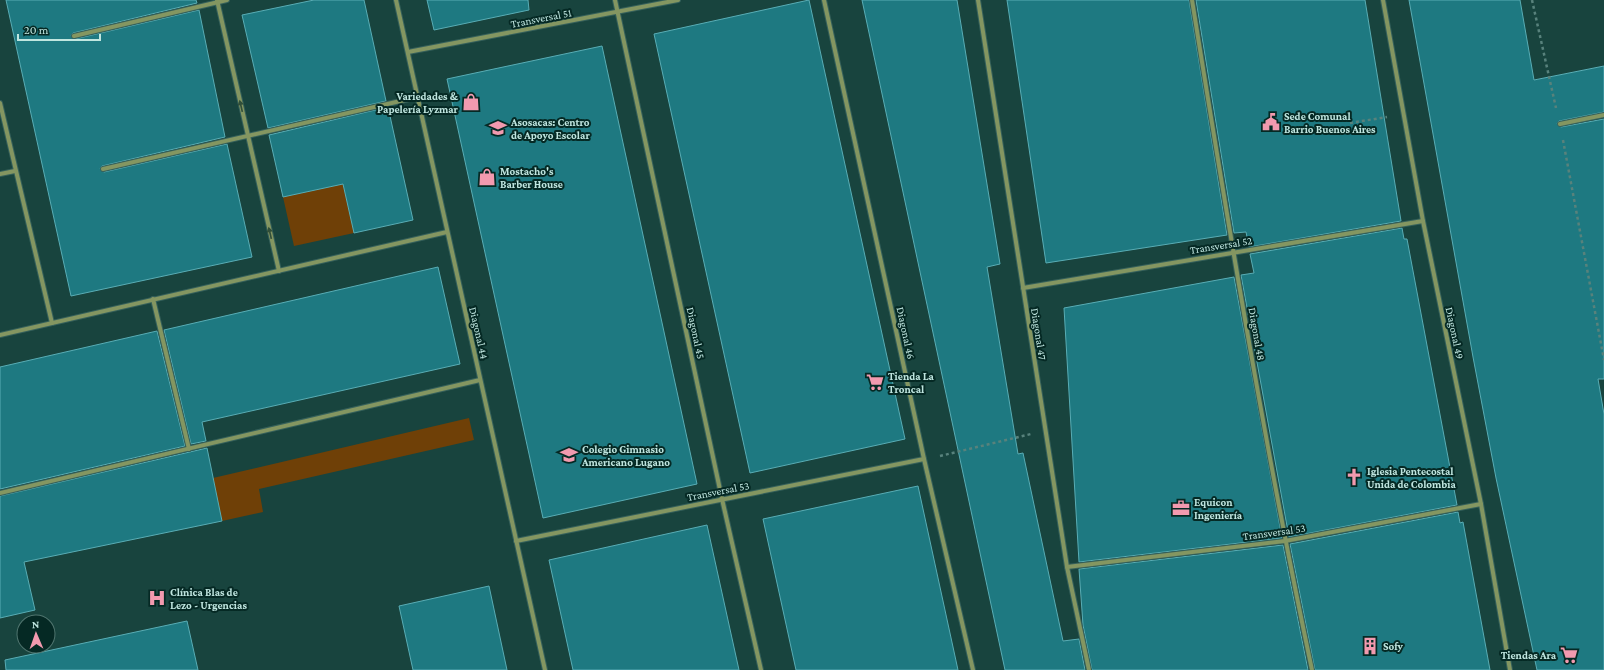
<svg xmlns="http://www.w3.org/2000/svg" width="1604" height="670" viewBox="0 0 1604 670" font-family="'Crimson Pro',serif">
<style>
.green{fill:#6f4007}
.building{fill:#1e7981;stroke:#59adb5}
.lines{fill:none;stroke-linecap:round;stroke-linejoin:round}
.minor-casing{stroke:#36615b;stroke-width:6}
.path{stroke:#58827c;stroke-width:2.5;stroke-dasharray:3 3;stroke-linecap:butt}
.minor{stroke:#849661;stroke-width:4}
.oneway{fill:#314f39}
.labels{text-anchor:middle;stroke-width:4;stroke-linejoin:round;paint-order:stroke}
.street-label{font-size:11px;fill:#c0e6e0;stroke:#052924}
.poi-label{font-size:11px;font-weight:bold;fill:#c0e6e0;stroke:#052924;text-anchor:start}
</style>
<rect width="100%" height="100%" fill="#18443e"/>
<!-- green -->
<g class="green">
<polygon points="343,184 354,233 294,246 283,197"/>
<polygon points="469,418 474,440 259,489 263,512 222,521 213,478"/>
</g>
<!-- building -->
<g class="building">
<polygon points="6,0 196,0 197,3 73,33 71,36 75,39 199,10 225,137 102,166 100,169 104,172 227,144 252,257 71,296"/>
<polygon points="314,0 364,0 386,101 268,128 242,15"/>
<polygon points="427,0 528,0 529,10 434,30"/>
<polygon points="809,0 905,439 750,473 654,34"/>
<polygon points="862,0 957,0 1000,264 987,267 1018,454 1023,453 1063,641 1079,639 1085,670 1005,670"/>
<polygon points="1007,0 1189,0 1227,235 1046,263"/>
<polygon points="1196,0 1365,0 1401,221 1249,247 1246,232 1234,233"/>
<polygon points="1409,0 1520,0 1534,80 1604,66 1604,112 1559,121 1557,124 1561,127 1604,119 1604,379 1598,379 1604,414 1604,670 1537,670 1496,478 1473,357"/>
<polygon points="602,46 697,484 543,518 447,79"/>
<polygon points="388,107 413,220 354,233 343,184 283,197 269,135"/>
<polygon points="1402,228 1404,239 1407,239 1457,505 1289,537 1241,275 1254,273 1250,254"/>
<polygon points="438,267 460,364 202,422 206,441 191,444 164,330"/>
<polygon points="1234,277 1282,538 1079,562 1064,308"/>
<polygon points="157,331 185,446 0,489 0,367"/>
<polygon points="207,448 222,521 24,562 35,610 0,618 0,496"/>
<polygon points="918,486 958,670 796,670 763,519"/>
<polygon points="1458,512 1460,523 1463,522 1490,670 1315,670 1290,544"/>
<polygon points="707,525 739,670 573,670 549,560"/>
<polygon points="1283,545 1308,670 1092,670 1083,625 1079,569"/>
<polygon points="489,586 507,670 413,670 399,606"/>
<polygon points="187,621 198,670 6,670 5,660"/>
</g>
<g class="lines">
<!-- minor casing -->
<g class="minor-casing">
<g id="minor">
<polyline points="217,0 279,271"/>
<polyline points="396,0 545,670"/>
<polyline points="615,0 722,499 761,670"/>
<polyline points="824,0 924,459 973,670"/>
<polyline points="978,0 1067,567 1089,670"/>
<path d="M1192,0C1228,224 1265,448 1312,670"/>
<polyline points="1383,0 1423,221 1481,504 1510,670"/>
<polyline points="74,36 227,0"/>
<polyline points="408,52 678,0"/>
<polyline points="0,103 52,323"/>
<polyline points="1560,124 1604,115"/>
<polyline points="103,169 418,97"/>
<polyline points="0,174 15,171"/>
<polyline points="1023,288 1423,221"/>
<polyline points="153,299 189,449"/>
<polyline points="0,335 447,232"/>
<polyline points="0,493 480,380"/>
<polyline points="516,541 924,459"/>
<polyline points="1067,567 1285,541 1481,504"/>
</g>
</g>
<!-- path -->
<g class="path">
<polyline points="1532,0 1556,108"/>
<polyline points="1350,123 1387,117"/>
<polyline points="1563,140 1604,360"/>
<polyline points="940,456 1031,434"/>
</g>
<!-- minor -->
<use href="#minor" class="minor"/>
</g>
<!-- one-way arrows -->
<defs><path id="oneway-solid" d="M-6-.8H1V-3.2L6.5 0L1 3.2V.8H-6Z"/></defs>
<g class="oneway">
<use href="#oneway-solid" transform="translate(241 106) rotate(-103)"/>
<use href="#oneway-solid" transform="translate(270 233) rotate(-103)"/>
</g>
<!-- icons -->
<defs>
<g id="shop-bare" transform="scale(1.38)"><path d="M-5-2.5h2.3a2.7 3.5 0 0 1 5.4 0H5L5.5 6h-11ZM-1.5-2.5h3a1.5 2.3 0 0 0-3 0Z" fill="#f29aaf" stroke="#052924" stroke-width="2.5" paint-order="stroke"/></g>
<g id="civic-bare" transform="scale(1.38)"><path d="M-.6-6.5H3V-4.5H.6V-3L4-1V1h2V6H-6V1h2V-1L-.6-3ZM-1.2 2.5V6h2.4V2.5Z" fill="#f29aaf" stroke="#052924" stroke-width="2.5" paint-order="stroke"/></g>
<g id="school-bare" transform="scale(1.38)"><path d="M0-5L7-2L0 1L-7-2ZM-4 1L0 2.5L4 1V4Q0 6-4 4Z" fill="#f29aaf" stroke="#052924" stroke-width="2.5" paint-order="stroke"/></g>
<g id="supermarket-bare" transform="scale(1.38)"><path d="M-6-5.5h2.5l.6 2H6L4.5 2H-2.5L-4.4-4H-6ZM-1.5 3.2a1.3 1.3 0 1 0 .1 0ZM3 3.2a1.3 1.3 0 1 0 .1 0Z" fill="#f29aaf" stroke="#052924" stroke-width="2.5" paint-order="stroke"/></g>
<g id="church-bare" transform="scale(1.38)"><path d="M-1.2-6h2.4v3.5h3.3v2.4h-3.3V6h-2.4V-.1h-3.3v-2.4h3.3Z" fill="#f29aaf" stroke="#052924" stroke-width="2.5" paint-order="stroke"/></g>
<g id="office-bare" transform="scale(1.38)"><path d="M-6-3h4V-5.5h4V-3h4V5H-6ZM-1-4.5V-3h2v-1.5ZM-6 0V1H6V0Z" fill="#f29aaf" stroke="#052924" stroke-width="2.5" paint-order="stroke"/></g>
<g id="hospital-bare" transform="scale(1.38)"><path d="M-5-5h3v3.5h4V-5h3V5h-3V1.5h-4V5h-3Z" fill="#f29aaf" stroke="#052924" stroke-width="2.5" paint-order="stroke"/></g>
<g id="building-bare" transform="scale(1.38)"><path d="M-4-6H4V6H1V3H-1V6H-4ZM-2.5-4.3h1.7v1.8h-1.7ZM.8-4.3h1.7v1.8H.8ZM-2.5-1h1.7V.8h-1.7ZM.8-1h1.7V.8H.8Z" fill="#f29aaf" stroke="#052924" stroke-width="2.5" paint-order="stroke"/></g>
</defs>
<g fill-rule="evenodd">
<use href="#shop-bare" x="471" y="102"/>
<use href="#civic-bare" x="1271" y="122"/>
<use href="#school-bare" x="498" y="128"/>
<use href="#shop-bare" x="487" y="177"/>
<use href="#supermarket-bare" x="875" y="382"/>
<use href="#school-bare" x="569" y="455"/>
<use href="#church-bare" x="1354" y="477"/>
<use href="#office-bare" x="1181" y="508"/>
<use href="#hospital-bare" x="157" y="598"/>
<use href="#building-bare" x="1370" y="646"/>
<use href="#supermarket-bare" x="1569" y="655"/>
</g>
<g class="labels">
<!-- street labels -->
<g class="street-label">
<text transform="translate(541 18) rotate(-11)" y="4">Transversal 51</text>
<text transform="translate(1221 245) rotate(-9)" y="4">Transversal 52</text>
<text transform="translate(479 333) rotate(77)" y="4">Diagonal 44</text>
<text transform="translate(696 333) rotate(78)" y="4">Diagonal 45</text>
<text transform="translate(906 333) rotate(78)" y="4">Diagonal 46</text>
<text transform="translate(1455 333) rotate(78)" y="4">Diagonal 49</text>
<text transform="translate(1039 334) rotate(81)" y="4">Diagonal 47</text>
<text transform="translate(1257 334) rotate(80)" y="4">Diagonal 48</text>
<text transform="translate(718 491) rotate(-11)" y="4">Transversal 53</text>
<text transform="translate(1274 532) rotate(-8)" y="4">Transversal 53</text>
</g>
<!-- poi labels -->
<g class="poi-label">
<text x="458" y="100" text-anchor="end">Variedades &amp;<tspan x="458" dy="13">Papelería Lyzmar</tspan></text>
<text x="1284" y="120">Sede Comunal<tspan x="1284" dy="13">Barrio Buenos Aires</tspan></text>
<text x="511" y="126">Asosacas: Centro<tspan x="511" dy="13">de Apoyo Escolar</tspan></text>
<text x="500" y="175">Mostacho's<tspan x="500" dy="13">Barber House</tspan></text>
<text x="888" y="380">Tienda La<tspan x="888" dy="13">Troncal</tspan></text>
<text x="582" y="453">Colegio Gimnasio<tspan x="582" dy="13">Americano Lugano</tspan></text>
<text x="1367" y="475">Iglesia Pentecostal<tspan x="1367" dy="13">Unida de Colombia</tspan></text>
<text x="1194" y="506">Equicon<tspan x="1194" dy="13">Ingeniería</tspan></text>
<text x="170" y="596">Clínica Blas de<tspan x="170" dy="13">Lezo - Urgencias</tspan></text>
<text x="1383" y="650">Sofy</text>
<text x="1556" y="659" text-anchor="end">Tiendas Ara</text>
</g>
</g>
<!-- north arrow -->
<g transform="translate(36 634) rotate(358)"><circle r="19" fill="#052924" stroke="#50756f"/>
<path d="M0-3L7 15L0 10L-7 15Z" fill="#f29aaf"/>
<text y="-6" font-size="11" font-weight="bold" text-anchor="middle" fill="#c0e6e0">N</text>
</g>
<!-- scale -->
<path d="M18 34v6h82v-6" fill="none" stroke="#c0e6e0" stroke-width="2"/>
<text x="24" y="34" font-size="12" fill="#c0e6e0" stroke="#052924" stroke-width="3" paint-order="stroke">20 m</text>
</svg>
